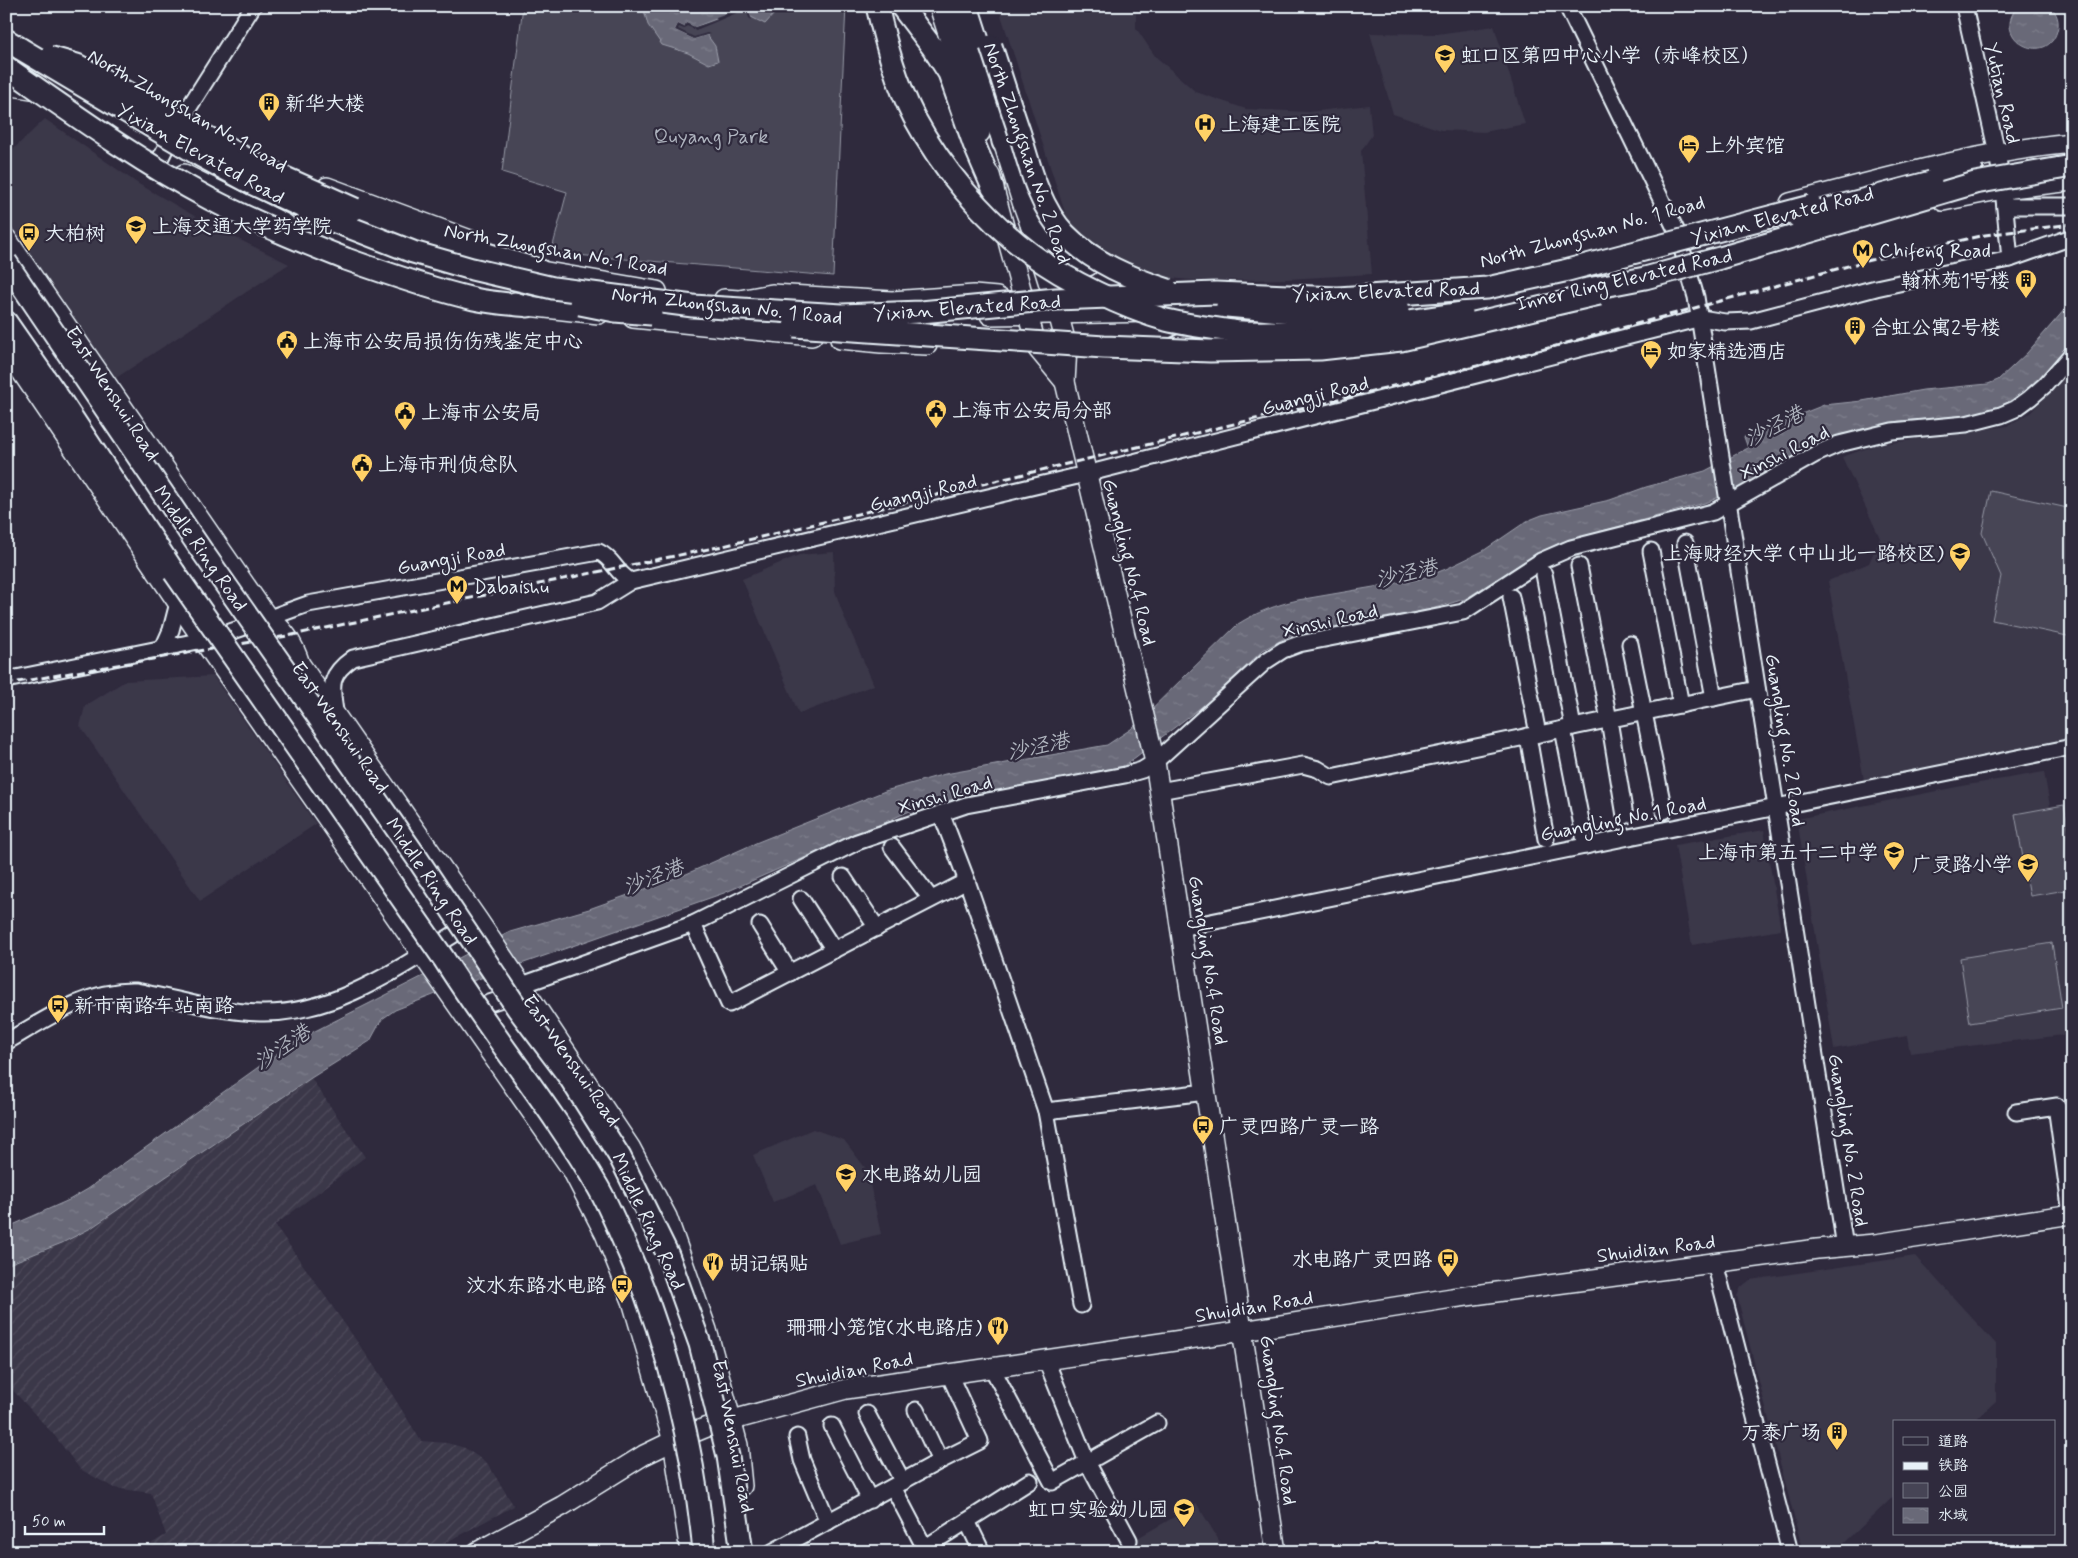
<svg xmlns="http://www.w3.org/2000/svg" width="2078" height="1558" viewBox="0 0 2078 1558" font-family="Mynerve,'LXGW WenKai TC',sans-serif">
<style>
.built{fill:#3b3749}
.industrial{fill:url(#industrial-furrows)}
.green{fill:#464455;stroke:#979aa6}
.water{fill:url(#water-ripples);stroke:#9c9fab}
.pier{fill:#2f2a3d}
.lines{fill:none;stroke-linecap:round;stroke-linejoin:round}
.minor-casing{stroke:#e8f1f8;stroke-width:19}
.major-casing{stroke:#e8f1f8;stroke-width:22}
.highway-casing{stroke:#e8f1f8;stroke-width:25}
.minor{stroke:#2f2a3d;stroke-width:15}
.major{stroke:#2f2a3d;stroke-width:19}
.highway{stroke:#2f2a3d;stroke-width:21}
.rail{stroke:#e8f1f8;stroke-width:3;stroke-dasharray:8 4;stroke-linecap:butt}
.highway-bridge-casing{stroke:#e8f1f8;stroke-width:25;stroke-linecap:butt}
.highway-bridge{stroke:#2f2a3d;stroke-width:21}
.labels{text-anchor:middle;stroke-width:4.5;stroke-linejoin:round;paint-order:stroke}
.poi-label{font-size:20px;fill:#e8f1f8;stroke:#2f2a3d;text-anchor:start}
.street-label{font-size:20px;fill:#e8f1f8;stroke:#2f2a3d}
.park-label{font-size:20px;fill:#afb4bf;stroke:#2f2a3d}
.water-label{font-size:21px;font-style:italic;fill:#afb4be;stroke:#2f2a3d}
</style>
<defs>
<pattern id="industrial-furrows" width="10" height="10" patternUnits="userSpaceOnUse" patternTransform="scale(1.25)"><rect width="10" height="10" fill="#3b3749"/><path d="M-1 1l2-2M0 10L10 0M9 11l2-2" fill="none" stroke="#4e4b5b"/></pattern>
<pattern id="water-ripples" width="26" height="14" patternUnits="userSpaceOnUse" patternTransform="scale(1.25)"><rect width="26" height="14" fill="#696978"/><path d="M2 4q2-2 4 0t4 0M15 11q2-2 4 0t4 0" fill="none" stroke="#7e7f8c"/></pattern>
</defs>
<rect width="100%" height="100%" fill="#2f2a3d"/>
<filter id="ink" filterUnits="userSpaceOnUse"><feTurbulence type="fractalNoise" baseFrequency=".02" numOctaves="2"/><feDisplacementMap in="SourceGraphic" scale="10" xChannelSelector="R" yChannelSelector="G"/><feConvolveMatrix kernelMatrix="1 2 1 2 8 2 1 2 1" color-interpolation-filters="sRGB"/></filter>
<g filter="url(#ink)">
<!-- built -->
<g class="built">
<polygon points="998,6 1136,6 1136,28 1155,56 1196,92 1246,109 1308,112 1369,105 1372,135 1361,151 1372,274 1288,279 1201,281 1159,277 1127,270 1071,231"/>
<polygon points="1494,26 1525,124 1484,132 1441,130 1393,114 1370,33 1437,34"/>
<polygon points="45,119 137,183 212,226 289,264 116,378 6,224 6,156"/>
<polygon points="2072,365 2072,742 1864,780 1828,581 1869,563 1880,538 1842,457 1876,445 2007,426 2030,413 2048,395"/>
<polygon points="834,552 835,591 843,614 874,685 799,714 742,579 799,555"/>
<polygon points="213,676 316,824 200,901 80,726 85,706 125,681"/>
<polygon points="2044,772 2050,806 2065,804 2072,843 2072,1034 1910,1053 1907,1036 1834,1049 1797,819 1967,785"/>
<polygon points="1764,830 1781,930 1692,945 1675,845"/>
<polygon points="813,1129 844,1140 867,1170 881,1234 840,1244 817,1185 773,1202 753,1155"/>
<polygon points="1915,1256 1996,1344 1996,1401 1973,1422 1894,1422 1894,1496 1835,1552 1803,1552 1737,1296 1741,1287 1750,1280"/>
<polygon points="1197,1504 1226,1552 1113,1552"/>
</g>
<!-- industrial -->
<polygon class="industrial" points="311,1078 365,1157 275,1225 377,1370 421,1441 447,1443 465,1448 487,1463 514,1506 428,1552 137,1552 166,1535 151,1493 114,1488 80,1469 54,1435 9,1386 6,1378 6,1265 62,1243 91,1228"/>
<!-- green -->
<g class="green">
<polygon points="523,6 846,6 833,276 551,253 567,192 502,172"/>
<polygon points="1991,491 2072,509 2072,637 1992,620 2001,576 1982,533"/>
<polygon points="2064,805 2072,847 2072,889 2030,896 2015,814"/>
<polygon points="2052,943 2062,1008 1970,1023 1960,958"/>
</g>
<!-- water -->
<g class="water">
<polygon points="647,6 776,6 774,14 765,24 751,17 747,7 695,27 686,23 684,27 678,24 675,30 694,39 707,35 715,46 718,61 709,64 688,53 662,45 648,25 644,10"/>
<path d="M2018,6H2050C2057,13 2060,21 2057,31C2047,68 1989,39 2018,6Z"/>
<path d="M2072,301V344L2039,381L2018,397L1991,411L1957,417L1899,421L1853,431L1749,483L1708,502L1559,543L1530,558L1465,599L1428,610L1298,633L1281,640L1263,650L1213,698L1124,766L935,803L910,811L724,893L441,992L395,1010L382,1019L370,1041L311,1078L91,1228L62,1243L6,1265V1228L69,1200L88,1189L285,1048L313,1032L510,932L589,909L684,875L758,842L885,791L945,774L1107,745L1131,729L1238,624C1257,612 1276,605 1298,600L1420,579L1446,569L1483,551L1527,521L1542,515L1610,500L1646,487L1705,471L1748,448L1744,437L1824,405L1862,401L1923,390L1988,384L1998,380L2027,353Z"/>
</g>
<!-- pier -->
<polygon class="pier" points="747,6 752,20 749,18 746,9 696,30 687,26 684,29 679,27 678,29 694,37 707,33 710,34 694,39 675,30 678,24 684,27 686,23 695,27 717,20 716,17"/>
<g class="lines">
<!-- minor casing -->
<g class="minor-casing">
<g id="minor">
<polyline points="1567,6 1677,232 1696,297 1845,1247"/>
<polyline points="1964,6 1997,153 2003,189 2010,259"/>
<polyline points="154,171 174,131 253,6"/>
<polyline points="2005,206 2072,206"/>
<polyline points="1685,543 1714,698"/>
<polyline points="1651,551 1681,705"/>
<polyline points="1579,566 1609,720 1625,816"/>
<polyline points="1544,574 1573,727"/>
<polyline points="1511,597 1538,734"/>
<polyline points="1630,644 1664,811"/>
<polyline points="163,648 171,630 178,603"/>
<path d="M6,680L203,640C239,631 273,616 308,604L599,552C614,559 615,573 631,581"/>
<path d="M335,711C331,684 329,675 353,658L597,602L631,581L1086,474L1701,318L1725,322L1751,321L1876,288L2010,259L2072,237"/>
<polyline points="1563,729 1586,846"/>
<polyline points="1528,736 1546,839"/>
<polyline points="1159,791 1303,765 1318,769 1331,777 1757,689"/>
<polyline points="941,813 967,881 1046,1111 1081,1305"/>
<polyline points="892,847 931,899"/>
<polyline points="843,877 877,928"/>
<polyline points="801,899 834,950"/>
<polyline points="693,924 729,1004 967,881"/>
<polyline points="760,925 790,973"/>
<polyline points="1181,928 2072,747"/>
<polyline points="467,1010 502,999 522,985 693,924 857,842 966,805 1125,775 1142,770 1155,762 1266,661 1283,650 1299,644 1463,612 1541,561 1571,548 1713,512 1816,454 1839,444 1892,431 1966,424 2001,415 2015,409 2030,398 2045,385 2072,354"/>
<path d="M6,1042C46,1019 88,989 136,991C177,999 218,1012 260,1013C339,1015 407,962 471,924"/>
<polyline points="1046,1111 1206,1092"/>
<polyline points="2016,1112 2057,1106 2057,1113 2072,1111"/>
<polyline points="2057,1113 2071,1214"/>
<polyline points="1715,1263 1790,1552"/>
<polyline points="1046,1360 1087,1462 1129,1540"/>
<polyline points="992,1368 1052,1482 1157,1423"/>
<polyline points="867,1414 903,1482"/>
<polyline points="832,1426 870,1500"/>
<polyline points="797,1437 802,1460 828,1522"/>
<polyline points="940,1461 980,1441 949,1374"/>
<polyline points="893,1487 927,1552"/>
<polyline points="967,1521 982,1552"/>
<polyline points="772,1552 940,1461 916,1410"/>
<polyline points="918,1552 1030,1481"/>
</g>
</g>
<!-- major casing -->
<g class="major-casing">
<g id="major">
<polyline points="939,6 980,133"/>
<polyline points="955,6 976,73 1003,142 1022,202 1030,224 1058,313 1067,347 1065,382 1155,762 1276,1552"/>
<polyline points="6,85 31,89"/>
<polyline points="184,174 285,224"/>
<polyline points="990,175 1037,348 1065,382"/>
<polyline points="327,187 481,244"/>
<polyline points="1943,201 2003,189 2072,181"/>
<path d="M1790,203C1883,179 1976,152 2072,143"/>
<polyline points="1030,224 1088,266"/>
<path d="M6,238L268,618C284,628 294,645 300,664L478,920L630,1147L667,1217L707,1330L738,1445L742,1486"/>
<polyline points="524,268 657,291"/>
<polyline points="724,299 739,300 772,294 892,301 974,295 997,297 1004,301"/>
<polyline points="515,302 528,306 599,314"/>
<polyline points="990,315 1209,311 1243,312"/>
<polyline points="633,318 812,336"/>
<polyline points="840,339 881,343 927,345"/>
<polyline points="6,349 203,640 572,1170 605,1234 632,1301 673,1441 690,1552"/>
<polyline points="1168,350 1196,337 1228,339"/>
<polyline points="477,1552 562,1506 644,1455 673,1441 707,1427 846,1389 1243,1331 1452,1298 1817,1249 1875,1244 2072,1214"/>
</g>
</g>
<!-- highway casing -->
<g class="highway-casing">
<g id="highway">
<polyline points="901,6 933,48 949,73 974,144 993,188"/>
<polyline points="967,6 991,81 1003,142"/>
<polyline points="6,40 21,49"/>
<polyline points="1912,184 1972,171"/>
<polyline points="355,209 448,242 539,270"/>
<path d="M346,259C388,274 431,289 474,299C492,303 510,304 528,306"/>
<polyline points="6,322 61,401 174,572"/>
</g>
</g>
<!-- minor -->
<use href="#minor" class="minor"/>
<!-- major -->
<use href="#major" class="major"/>
<!-- highway -->
<use href="#highway" class="highway"/>
<!-- rail -->
<polyline class="rail" points="6,684 287,636 723,546 1523,355 1866,261 1985,235 2072,224"/>
<!-- highway-bridge casing -->
<g class="highway-bridge-casing">
<g id="highway-bridge">
<path d="M877,6C886,44 896,82 914,117C942,169 983,218 1031,254C1066,280 1124,308 1166,320C1187,325 1211,328 1233,331C1245,333 1258,332 1271,332C1335,333 1398,323 1462,313"/>
<path d="M991,46C1001,76 1010,105 1020,134C1030,168 1040,208 1065,234C1093,263 1131,278 1168,290"/>
<polyline points="21,49 201,156 253,184 333,221 413,252 472,269 553,288 693,306 842,315 921,312 1056,299 1216,293 1338,298 1487,288 1564,271 1811,206"/>
<polyline points="49,57 77,65 263,168 355,209"/>
<path d="M6,67C72,113 138,161 210,199C254,222 300,241 346,259"/>
<polyline points="1798,217 1931,182"/>
<polyline points="6,262 202,551 417,858 518,1009 570,1078 620,1157 668,1255 700,1344 728,1456 742,1552"/>
<polyline points="1583,290 1645,278 1720,258 1975,183 2072,166"/>
<polyline points="580,304 615,311 651,314"/>
<polyline points="1227,306 1293,312 1308,318"/>
<polyline points="1307,318 1399,309"/>
<polyline points="794,326 1104,347 1210,351 1320,349 1401,340 1599,294"/>
<path d="M174,572L444,959C493,1037 552,1108 598,1187C610,1208 619,1231 629,1253C668,1344 695,1452 704,1552"/>
</g>
</g>
<!-- highway-bridge -->
<use href="#highway-bridge" class="highway-bridge"/>
</g>
</g>
<!-- icons -->
<defs>
<g id="school-pin" transform="scale(1.125)"><path d="M0 17L-7.5 6A9.5 9.5 0 1 1 7.5 6Z" fill="#ffd166" stroke="#2f2a3d"/><path d="M0-5L7-2L0 1L-7-2ZM-4 1L0 2.5L4 1V4Q0 6-4 4Z" fill="#111"/></g>
<g id="building-pin" transform="scale(1.125)"><path d="M0 17L-7.5 6A9.5 9.5 0 1 1 7.5 6Z" fill="#ffd166" stroke="#2f2a3d"/><path d="M-4-6H4V6H1V3H-1V6H-4ZM-2.5-4.3h1.7v1.8h-1.7ZM.8-4.3h1.7v1.8H.8ZM-2.5-1h1.7V.8h-1.7ZM.8-1h1.7V.8H.8Z" fill="#111"/></g>
<g id="hospital-pin" transform="scale(1.125)"><path d="M0 17L-7.5 6A9.5 9.5 0 1 1 7.5 6Z" fill="#ffd166" stroke="#2f2a3d"/><path d="M-5-5h3v3.5h4V-5h3V5h-3V1.5h-4V5h-3Z" fill="#111"/></g>
<g id="hotel-pin" transform="scale(1.125)"><path d="M0 17L-7.5 6A9.5 9.5 0 1 1 7.5 6Z" fill="#ffd166" stroke="#2f2a3d"/><path d="M-6-4.5h1.5V1H6V5H4.5V3h-9V5H-6ZM-4 0a1.8 1.8 0 1 1 3.6 0ZM.5 0V-2.5h3Q6-2.5 6 0Z" fill="#111"/></g>
<g id="bus-pin" transform="scale(1.125)"><path d="M0 17L-7.5 6A9.5 9.5 0 1 1 7.5 6Z" fill="#ffd166" stroke="#2f2a3d"/><path d="M-5-6H5V4H4V6H2V4H-2V6H-4V4H-5ZM-3.5-4V0h7V-4ZM-3.5 1.2v1.5H-2V1.2ZM2 1.2v1.5H3.5V1.2Z" fill="#111"/></g>
<g id="metro-pin" transform="scale(1.125)"><path d="M0 17L-7.5 6A9.5 9.5 0 1 1 7.5 6Z" fill="#ffd166" stroke="#2f2a3d"/><path d="M-5.5 5V-5H-3L0 0L3-5H5.5V5H3V-.5L0 4L-3-.5V5Z" fill="#111"/></g>
<g id="civic-pin" transform="scale(1.125)"><path d="M0 17L-7.5 6A9.5 9.5 0 1 1 7.5 6Z" fill="#ffd166" stroke="#2f2a3d"/><path d="M-.6-6.5H3V-4.5H.6V-3L4-1V1h2V6H-6V1h2V-1L-.6-3ZM-1.2 2.5V6h2.4V2.5Z" fill="#111"/></g>
<g id="university-pin" transform="scale(1.125)"><path d="M0 17L-7.5 6A9.5 9.5 0 1 1 7.5 6Z" fill="#ffd166" stroke="#2f2a3d"/><path d="M0-5L7-2L0 1L-7-2ZM-4 1L0 2.5L4 1V4Q0 6-4 4Z" fill="#111"/></g>
<g id="restaurant-pin" transform="scale(1.125)"><path d="M0 17L-7.5 6A9.5 9.5 0 1 1 7.5 6Z" fill="#ffd166" stroke="#2f2a3d"/><path d="M-5-6h1v4h1v-4h1v4h1v-4h1v5L-1.5 .5V6h-2V.5L-5-1ZM5-6V6H3V1.5H1.5Q1.5-4 5-6Z" fill="#111"/></g>
</defs>
<g fill-rule="evenodd">
<use href="#school-pin" x="1445" y="55"/>
<use href="#building-pin" x="269" y="103"/>
<use href="#hospital-pin" x="1205" y="124"/>
<use href="#hotel-pin" x="1689" y="145"/>
<use href="#school-pin" x="136" y="226"/>
<use href="#bus-pin" x="29" y="233"/>
<use href="#metro-pin" x="1863" y="250"/>
<use href="#building-pin" x="2026" y="280"/>
<use href="#building-pin" x="1855" y="327"/>
<use href="#civic-pin" x="287" y="341"/>
<use href="#hotel-pin" x="1651" y="351"/>
<use href="#civic-pin" x="936" y="410"/>
<use href="#civic-pin" x="405" y="412"/>
<use href="#civic-pin" x="362" y="464"/>
<use href="#university-pin" x="1960" y="553"/>
<use href="#metro-pin" x="457" y="586"/>
<use href="#school-pin" x="1894" y="852"/>
<use href="#school-pin" x="2028" y="864"/>
<use href="#bus-pin" x="58" y="1005"/>
<use href="#bus-pin" x="1203" y="1126"/>
<use href="#school-pin" x="846" y="1174"/>
<use href="#bus-pin" x="1448" y="1259"/>
<use href="#restaurant-pin" x="713" y="1263"/>
<use href="#bus-pin" x="622" y="1285"/>
<use href="#restaurant-pin" x="998" y="1327"/>
<use href="#building-pin" x="1837" y="1432"/>
<use href="#school-pin" x="1184" y="1509"/>
</g>
<g class="labels">
<!-- poi labels -->
<g class="poi-label">
<text x="1461" y="62">虹口区第四中心小学（赤峰校区）</text>
<text x="285" y="110">新华大楼</text>
<text x="1221" y="131">上海建工医院</text>
<text x="1705" y="152">上外宾馆</text>
<text x="152" y="233">上海交通大学药学院</text>
<text x="45" y="240">大柏树</text>
<text x="1879" y="257">Chifeng Road</text>
<text x="2010" y="287" text-anchor="end">翰林苑1号楼</text>
<text x="1871" y="334">合虹公寓2号楼</text>
<text x="303" y="348">上海市公安局损伤伤残鉴定中心</text>
<text x="1667" y="358">如家精选酒店</text>
<text x="952" y="417">上海市公安局分部</text>
<text x="421" y="419">上海市公安局</text>
<text x="378" y="471">上海市刑侦总队</text>
<text x="1944" y="560" text-anchor="end">上海财经大学 (中山北一路校区)</text>
<text x="473" y="593">Dabaishu</text>
<text x="1878" y="859" text-anchor="end">上海市第五十二中学</text>
<text x="2012" y="871" text-anchor="end">广灵路小学</text>
<text x="74" y="1012">新市南路车站南路</text>
<text x="1219" y="1133">广灵四路广灵一路</text>
<text x="862" y="1181">水电路幼儿园</text>
<text x="1432" y="1266" text-anchor="end">水电路广灵四路</text>
<text x="729" y="1270">胡记锅贴</text>
<text x="606" y="1292" text-anchor="end">汶水东路水电路</text>
<text x="982" y="1334" text-anchor="end">珊珊小笼馆(水电路店)</text>
<text x="1821" y="1439" text-anchor="end">万泰广场</text>
<text x="1168" y="1516" text-anchor="end">虹口实验幼儿园</text>
</g>
<!-- street labels -->
<g class="street-label">
<text transform="translate(2003 93) rotate(77)" y="7">Yutian Road</text>
<text transform="translate(188 110) rotate(30)" y="7">North Zhongshan No.1 Road</text>
<text transform="translate(201 153) rotate(29)" y="7">Yixian Elevated Road</text>
<text transform="translate(1028 153) rotate(71)" y="7">North Zhongshan No. 2 Road</text>
<text transform="translate(1782 215) rotate(-14)" y="7">Yixian Elevated Road</text>
<text transform="translate(1592 231) rotate(-15)" y="7">North Zhongshan No. 1 Road</text>
<text transform="translate(556 249) rotate(10)" y="7">North Zhongshan No.1 Road</text>
<text transform="translate(1624 279) rotate(-13)" y="7">Inner Ring Elevated Road</text>
<text transform="translate(1386 291) rotate(-2)" y="7">Yixian Elevated Road</text>
<text transform="translate(727 305) rotate(6)" y="7">North Zhongshan No. 1 Road</text>
<text transform="translate(967 307) rotate(-4)" y="7">Yixian Elevated Road</text>
<text transform="translate(113 393) rotate(57)" y="7">East Wenshui Road</text>
<text transform="translate(1315 395) rotate(-14)" y="7">Guangji Road</text>
<text transform="translate(1784 452) rotate(-27)" y="7">Xinshi Road</text>
<text transform="translate(923 492) rotate(-13)" y="7">Guangji Road</text>
<text transform="translate(201 548) rotate(55)" y="7">Middle Ring Road</text>
<text transform="translate(451 558) rotate(-10)" y="7">Guangji Road</text>
<text transform="translate(1130 562) rotate(76)" y="7">Guangling No.4 Road</text>
<text transform="translate(1330 620) rotate(-13)" y="7">Xinshi Road</text>
<text transform="translate(341 727) rotate(55)" y="7">East Wenshui Road</text>
<text transform="translate(1786 740) rotate(81)" y="7">Guangling No. 2 Road</text>
<text transform="translate(945 794) rotate(-16)" y="7">Xinshi Road</text>
<text transform="translate(1623 818) rotate(-11)" y="7">Guangling No.1 Road</text>
<text transform="translate(432 881) rotate(56)" y="7">Middle Ring Road</text>
<text transform="translate(1209 960) rotate(81)" y="7">Guangling No.4 Road</text>
<text transform="translate(572 1060) rotate(55)" y="7">East Wenshui Road</text>
<text transform="translate(1849 1140) rotate(81)" y="7">Guangling No. 2 Road</text>
<text transform="translate(649 1221) rotate(65)" y="7">Middle Ring Road</text>
<text transform="translate(1656 1248) rotate(-7)" y="7">Shuidian Road</text>
<text transform="translate(1254 1306) rotate(-9)" y="7">Shuidian Road</text>
<text transform="translate(854 1369) rotate(-11)" y="7">Shuidian Road</text>
<text transform="translate(1279 1420) rotate(82)" y="7">Guangling No.4 Road</text>
<text transform="translate(734 1436) rotate(79)" y="7">East Wenshui Road</text>
</g>
<!-- park labels -->
<g class="park-label">
<text x="711" y="143">Quyang Park</text>
</g>
<!-- water labels -->
<g class="water-label">
<text transform="translate(1774 426) rotate(-27)" y="7">沙泾港</text>
<text transform="translate(1406 573) rotate(-13)" y="7">沙泾港</text>
<text transform="translate(1038 746) rotate(-12)" y="7">沙泾港</text>
<text transform="translate(653 877) rotate(-21)" y="7">沙泾港</text>
<text transform="translate(282 1047) rotate(-34)" y="7">沙泾港</text>
</g>
</g>
<!-- margin -->
<rect width="2078" height="1558" fill="none" stroke="#2f2a3d" stroke-width="25"/>
<rect x="12" y="12" width="2053" height="1533" fill="none" stroke="#e8f1f8" stroke-width="2" filter="url(#ink)"/>
<!-- legend -->
<rect x="1893" y="1420" width="162" height="115" fill="#2f2a3d" stroke="#797a88"/>
<rect x="1903" y="1437" width="25" height="8" fill="#2f2a3d" stroke="#797a88"/>
<text x="1938" y="1446" font-size="15" fill="#e8f1f8">道路</text>
<rect x="1903" y="1462" width="25" height="8" fill="#e8f1f8" stroke="#797a88"/>
<text x="1938" y="1470" font-size="15" fill="#e8f1f8">铁路</text>
<rect x="1903" y="1483" width="25" height="15" fill="#464455" stroke="#797a88"/>
<text x="1938" y="1496" font-size="15" fill="#e8f1f8">公园</text>
<rect x="1903" y="1508" width="25" height="15" fill="url(#water-ripples)" stroke="#797a88"/>
<text x="1938" y="1520" font-size="15" fill="#e8f1f8">水域</text>
<!-- scale -->
<path d="M25 1526v8h79v-8" fill="none" stroke="#e8f1f8" stroke-width="2.5"/>
<text x="32" y="1526" font-size="15" fill="#e8f1f8" stroke="#2f2a3d" stroke-width="4" paint-order="stroke">50 m</text>
</svg>
